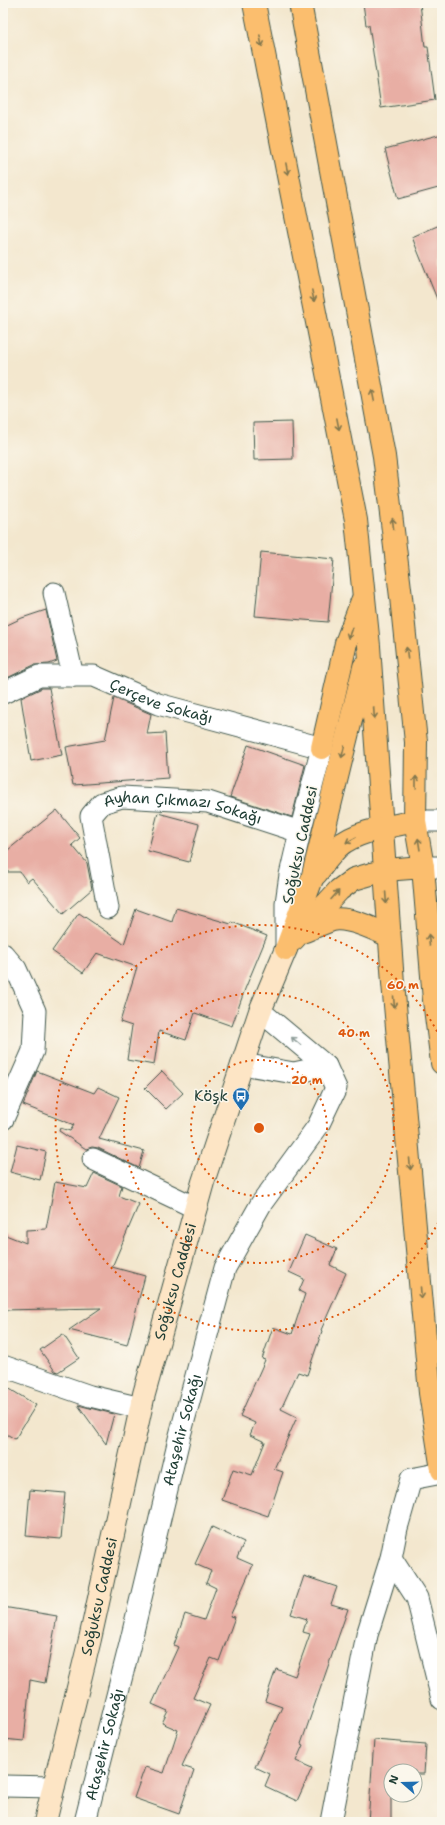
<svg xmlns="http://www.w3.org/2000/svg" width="445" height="1825" viewBox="0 0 445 1825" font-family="'Shantell Sans',sans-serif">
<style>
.building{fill:#e8aea4}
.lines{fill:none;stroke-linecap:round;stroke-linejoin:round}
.minor-casing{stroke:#3f564b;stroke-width:23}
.secondary-casing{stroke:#3f564b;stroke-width:24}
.trunk-casing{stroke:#3f564b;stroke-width:24}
.minor{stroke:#fff;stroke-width:21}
.secondary{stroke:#fde5c5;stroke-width:22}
.trunk{stroke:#fbbe6e;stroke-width:22}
.oneway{stroke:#82774e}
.oneway2{stroke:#8f9e9a}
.ring{fill:none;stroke:#de580e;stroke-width:2;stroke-dasharray:2 4}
.labels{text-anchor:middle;stroke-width:3;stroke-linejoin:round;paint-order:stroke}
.street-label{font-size:15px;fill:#1f3d34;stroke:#fbf7ec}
.poi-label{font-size:15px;fill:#1f3d34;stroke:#fbf7ec;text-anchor:end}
.centre{fill:#de580e;stroke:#fbf7ec;stroke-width:2}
.ring-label{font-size:12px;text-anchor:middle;font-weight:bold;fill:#de580e;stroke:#fbf7ec;stroke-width:3;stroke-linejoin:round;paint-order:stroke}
</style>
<rect width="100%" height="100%" fill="#fbf7ec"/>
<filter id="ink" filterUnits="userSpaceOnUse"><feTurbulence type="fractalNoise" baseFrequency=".025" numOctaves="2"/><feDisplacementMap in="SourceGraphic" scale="8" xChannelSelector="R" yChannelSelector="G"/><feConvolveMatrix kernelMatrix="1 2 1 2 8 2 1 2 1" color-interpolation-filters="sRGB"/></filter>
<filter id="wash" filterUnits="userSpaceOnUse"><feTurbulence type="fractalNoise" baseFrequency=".012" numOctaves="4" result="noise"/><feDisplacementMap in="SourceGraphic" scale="16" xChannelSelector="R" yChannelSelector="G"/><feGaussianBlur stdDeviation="0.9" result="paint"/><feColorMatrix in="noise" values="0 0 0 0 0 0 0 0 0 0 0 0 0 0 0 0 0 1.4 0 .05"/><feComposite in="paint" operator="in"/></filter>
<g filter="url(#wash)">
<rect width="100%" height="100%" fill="#f3e7ce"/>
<g id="blocks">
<!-- building -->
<g class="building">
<polygon points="363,3 420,3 425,47 428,47 435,100 381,108 369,25 366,25"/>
<polygon points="442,134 442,187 398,199 385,149"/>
<polygon points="442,224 442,309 441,309 412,237"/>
<polygon points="292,422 293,459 254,460 253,423"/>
<polygon points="261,552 334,559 328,622 255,616"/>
<polygon points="46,610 57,661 49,664 34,665 3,680 3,627 22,618"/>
<polygon points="42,688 49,688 62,755 31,761 21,698"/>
<polygon points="114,698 151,714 147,734 165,733 168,778 73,785 66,747 105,740"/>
<polygon points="248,745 305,765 292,817 230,797"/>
<polygon points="57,810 80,838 72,845 87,863 92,889 63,914 32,878 27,882 20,872 3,872 3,854"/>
<polygon points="158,813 199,824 189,862 148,851"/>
<polygon points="176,908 231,924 232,922 267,936 245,989 232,1026 195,1013 186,1040 159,1031 154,1065 127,1060 132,1026 120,1022 137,967 97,953 83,973 52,951 79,913 124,944 136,909 172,922"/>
<polygon points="37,1071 94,1093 98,1087 119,1097 99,1139 144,1151 139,1168 98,1148 92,1147 86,1149 59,1131 60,1128 70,1131 74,1125 23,1105"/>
<polygon points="162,1071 183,1093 166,1109 145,1088"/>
<polygon points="17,1145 46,1152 40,1180 10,1172"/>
<polygon points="94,1173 122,1186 119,1196 139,1204 112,1267 145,1276 127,1345 69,1330 101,1308 3,1310 3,1234 26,1243 26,1230 46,1229 55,1182 87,1188"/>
<polygon points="305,1235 337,1249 330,1265 346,1273 321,1330 322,1331 307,1375 298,1372 281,1409 297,1417 274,1469 283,1472 268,1516 222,1500 233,1469 252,1475 265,1442 250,1435 255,1423 240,1416 265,1360 262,1359 273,1327 292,1334 305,1294 299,1291 304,1279 289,1272"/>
<polygon points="63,1334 79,1358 58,1372 55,1371 40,1350"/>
<polygon points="3,1385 36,1405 15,1439 3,1432"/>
<polygon points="78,1405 114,1414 106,1444"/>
<polygon points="30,1490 65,1493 61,1539 26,1536"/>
<polygon points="212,1527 244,1542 237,1558 253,1565 230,1616 235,1617 219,1661 211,1658 193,1698 210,1705 182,1766 194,1770 179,1814 134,1798 145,1767 164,1773 178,1730 162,1723 168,1711 152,1704 178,1647 174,1645 185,1614 204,1620 216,1588 206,1583 211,1571 195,1564"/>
<polygon points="304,1576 337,1587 331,1604 348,1609 301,1744 303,1745 296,1761 312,1768 297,1801 265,1786 270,1774 255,1767 282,1707 265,1701 276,1669 295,1676 310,1634 303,1632 307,1619 291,1614"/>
<polygon points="3,1607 57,1616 45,1683 30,1680 24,1741 3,1739"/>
<polygon points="374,1740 426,1744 424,1774 415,1774 415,1771 391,1771 391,1822 368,1822"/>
</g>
</g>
</g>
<g filter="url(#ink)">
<use href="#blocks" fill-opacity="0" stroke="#3f564b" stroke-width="1"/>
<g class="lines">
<!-- minor casing -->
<g class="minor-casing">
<g id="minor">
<polyline points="54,593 73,676"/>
<path id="s1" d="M3,693L39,676H94L158,704L322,748L300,832L290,875L286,903V944"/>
<polyline points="415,821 442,821"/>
<polyline points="423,867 442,867"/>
<path id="s2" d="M108,908L91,816L102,803L122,797L208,802L300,832"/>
<polyline points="3,954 16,969 35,1011 33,1051 3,1119"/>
<polyline points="242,1064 294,1073 326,1066"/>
<polyline points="93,1159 196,1208"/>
<polyline points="3,1366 90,1396 141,1408"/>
<polyline points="391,1558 417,1598 442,1699"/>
<polyline points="3,1786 54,1787"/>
<path id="s3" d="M85,1822L130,1644L179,1439L225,1268L261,1204L318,1126L336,1088L326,1066L260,1011"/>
<polyline points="331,1822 367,1635 391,1558 397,1528 411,1479 442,1473"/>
</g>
</g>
<!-- secondary casing -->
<g class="secondary-casing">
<g id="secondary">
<path id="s4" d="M45,1822L90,1639L144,1394L203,1182L260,1011L286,949"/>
</g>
</g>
<!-- trunk casing -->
<g class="trunk-casing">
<g id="trunk">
<polyline points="254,3 356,520 369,646 393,983 430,1393 442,1470"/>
<polyline points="300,3 384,456 401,597 416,742 415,821 423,867 434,1000 442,1063"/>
<polyline points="322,748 346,643 362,601"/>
<path d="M316,874C323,865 330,855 338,847C355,831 393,826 415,821"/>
<path d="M305,931C314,927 323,923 332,920C348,916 374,929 389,936"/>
<polyline points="293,940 339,890 354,879 385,870 423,867"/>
<polyline points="286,949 312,879 364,667"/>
</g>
</g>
<!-- minor -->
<use href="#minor" class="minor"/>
<!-- secondary -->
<use href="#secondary" class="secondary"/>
<!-- trunk -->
<use href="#trunk" class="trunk"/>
</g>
<!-- one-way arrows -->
<defs><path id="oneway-shaft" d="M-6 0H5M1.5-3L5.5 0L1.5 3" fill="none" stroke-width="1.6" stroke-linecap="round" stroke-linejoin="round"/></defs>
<g class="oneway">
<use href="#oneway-shaft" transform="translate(261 41) rotate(79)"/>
<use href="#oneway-shaft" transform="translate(287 169) rotate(79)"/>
<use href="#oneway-shaft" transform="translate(313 296) rotate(79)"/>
<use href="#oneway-shaft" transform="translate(373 395) rotate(-101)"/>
<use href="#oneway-shaft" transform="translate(338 424) rotate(79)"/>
<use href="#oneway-shaft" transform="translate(393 524) rotate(-97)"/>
<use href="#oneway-shaft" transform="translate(350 633) rotate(110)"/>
<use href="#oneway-shaft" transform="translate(407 653) rotate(-96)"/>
<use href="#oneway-shaft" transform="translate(374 713) rotate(86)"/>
<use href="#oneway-shaft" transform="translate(343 752) rotate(104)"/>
<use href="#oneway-shaft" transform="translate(416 782) rotate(-90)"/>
<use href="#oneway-shaft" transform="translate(351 840) rotate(151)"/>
<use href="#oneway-shaft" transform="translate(419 844) rotate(-99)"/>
<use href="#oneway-shaft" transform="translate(335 895) rotate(-48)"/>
<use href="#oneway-shaft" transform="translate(386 898) rotate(86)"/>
<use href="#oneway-shaft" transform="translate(429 940) rotate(-95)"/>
<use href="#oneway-shaft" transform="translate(394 1002) rotate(85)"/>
<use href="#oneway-shaft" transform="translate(410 1164) rotate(85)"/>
<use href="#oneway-shaft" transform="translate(421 1293) rotate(85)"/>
</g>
<use class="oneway2" href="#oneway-shaft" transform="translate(296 1041) rotate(-140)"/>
</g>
<!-- distance rings -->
<g class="ring">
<circle cx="259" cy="1128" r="68"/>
<circle cx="259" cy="1128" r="135"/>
<path d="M441 1217A203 203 0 1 1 441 1039"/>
</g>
<!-- icons -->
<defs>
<g id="bus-pin" transform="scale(0.9)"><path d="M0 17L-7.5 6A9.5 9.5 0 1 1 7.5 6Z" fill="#1f6fb2" stroke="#fbf7ec"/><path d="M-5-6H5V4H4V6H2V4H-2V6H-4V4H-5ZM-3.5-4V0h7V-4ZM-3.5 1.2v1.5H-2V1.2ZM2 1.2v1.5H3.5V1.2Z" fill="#fff"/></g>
</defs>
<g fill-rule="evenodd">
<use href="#bus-pin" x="241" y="1096"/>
</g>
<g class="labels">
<!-- street labels -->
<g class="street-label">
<text dy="5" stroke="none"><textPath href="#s1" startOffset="167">Çerçeve Sokağı</textPath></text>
<text dy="5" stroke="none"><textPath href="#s2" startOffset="193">Ayhan Çıkmazı Sokağı</textPath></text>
<text transform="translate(300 845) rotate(-78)" y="5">Soğuksu Caddesi</text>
<text dy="5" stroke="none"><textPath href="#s4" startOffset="556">Soğuksu Caddesi</textPath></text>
<text dy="5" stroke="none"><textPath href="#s3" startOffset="404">Ataşehir Sokağı</textPath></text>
<text dy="5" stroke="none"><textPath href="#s4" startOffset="232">Soğuksu Caddesi</textPath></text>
<text dy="5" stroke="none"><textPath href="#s3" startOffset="80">Ataşehir Sokağı</textPath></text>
</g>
<!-- poi labels -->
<g class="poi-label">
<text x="228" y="1101">Köşk</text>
</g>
</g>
<circle cx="259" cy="1128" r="6" class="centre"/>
<g class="ring-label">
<text x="403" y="989">60 m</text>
<text x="354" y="1037">40 m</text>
<text x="307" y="1084">20 m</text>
</g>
<!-- margin -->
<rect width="445" height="1825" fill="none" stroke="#fbf7ec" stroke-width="16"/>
<!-- north arrow -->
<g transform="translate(403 1783) rotate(290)"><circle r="19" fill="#fbf7ec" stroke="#a3ada2"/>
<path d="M0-3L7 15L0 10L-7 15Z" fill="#1f6fb2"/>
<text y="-6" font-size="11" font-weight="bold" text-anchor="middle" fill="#1f3d34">N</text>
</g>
</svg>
